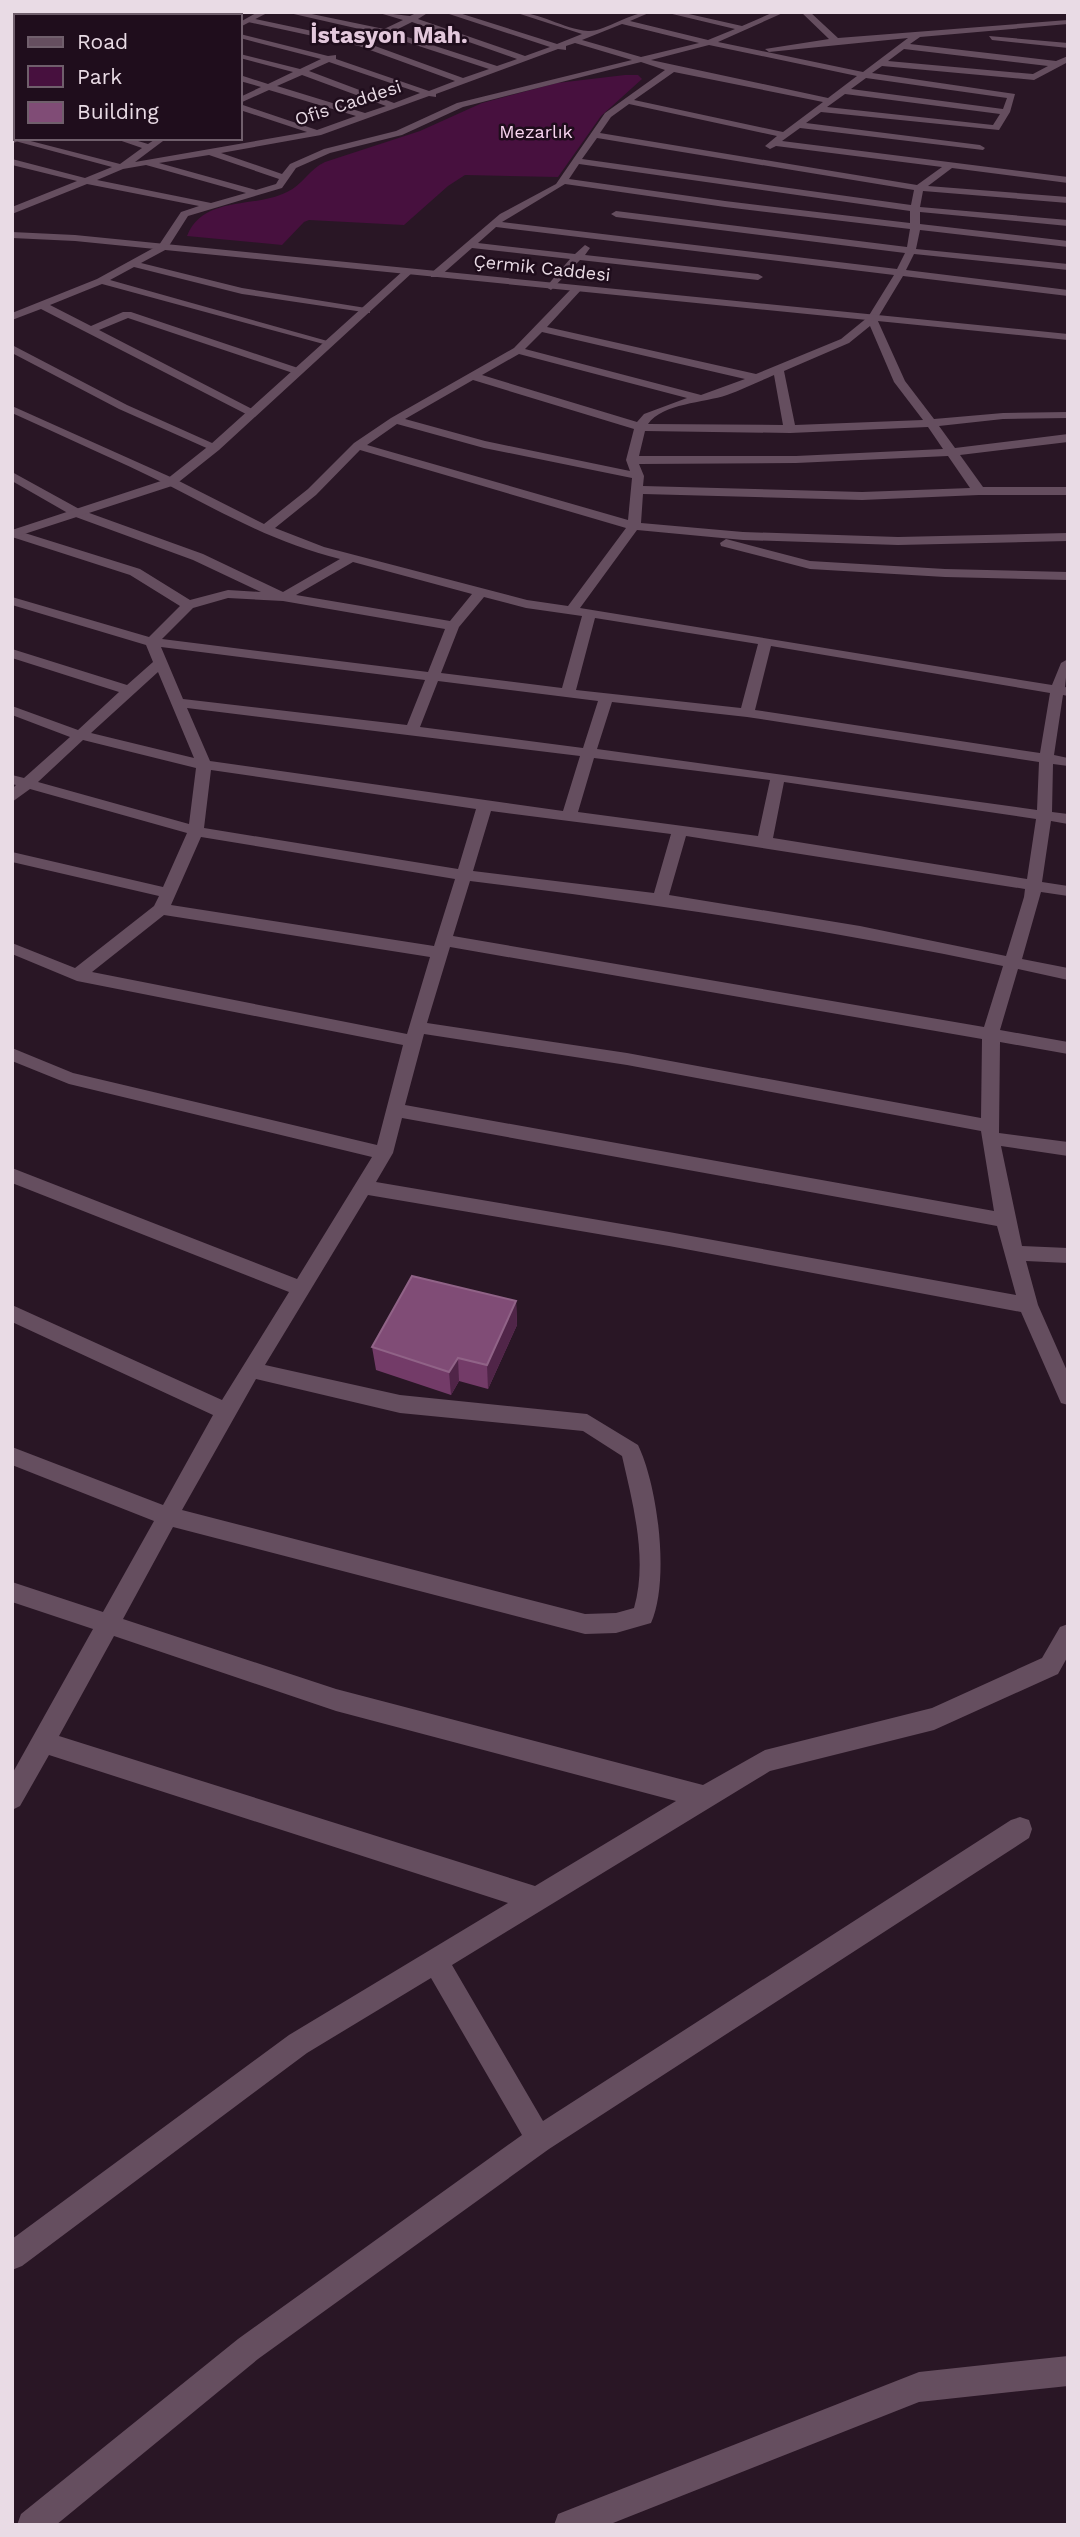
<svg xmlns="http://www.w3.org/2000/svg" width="1080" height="2537" viewBox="0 0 1080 2537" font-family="'Work Sans',sans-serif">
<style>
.green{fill:#47103e}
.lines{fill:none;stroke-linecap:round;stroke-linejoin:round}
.minor{fill:#654e5f;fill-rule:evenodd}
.tertiary{fill:#654e5f;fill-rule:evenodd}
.secondary{fill:#654e5f;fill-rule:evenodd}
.wall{fill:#733b68}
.shaded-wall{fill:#502548}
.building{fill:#804c76;stroke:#906387;stroke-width:2}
.labels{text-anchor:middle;stroke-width:5;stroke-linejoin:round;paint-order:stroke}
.far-street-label{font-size:18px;fill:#e9dbe5;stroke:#1f0d1c}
.far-park-label{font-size:18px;fill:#fad5f1;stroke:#1f0d1c}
.far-district-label{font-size:23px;font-weight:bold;fill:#e3c8dc;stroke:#1f0d1c}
</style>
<rect width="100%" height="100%" fill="#291625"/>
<!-- green -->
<path class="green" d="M625,75H638L642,79L601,116L558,177L465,175L448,186L404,225L309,220L304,222L282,245L187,236C204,195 253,209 287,192C303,185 309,169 325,162L420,131L482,103L557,83Z"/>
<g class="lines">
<!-- minor -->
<g class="minor">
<polygon points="14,12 29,12 39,16 24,16"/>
<polygon points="75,12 86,12 81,16 70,16"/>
<polygon points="122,12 137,12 147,16 132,16"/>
<path d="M285,12H302L384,29L403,20L376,12L410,16L418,12H429L418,19L525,56L550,47L443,12H456L557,44L582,34L514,12C540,12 563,29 588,31C605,32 629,12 651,12L630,21L708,40L735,29L664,12H680L742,26L774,12H785L718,42L863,72L908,38L769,52L765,49L829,39L801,12H810L838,38L1068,20V24L920,37L910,44L1056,61L1068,56V62L1034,80L882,66L872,73L1015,94L1010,112L999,130L821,112L806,123L980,145L985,148L983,150L800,128L782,141L1068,177V183L952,168L928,186L1068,197V203L923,191L920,207L1068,220V226L920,212V224L1068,241V247L920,230L916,249L1068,264V270L914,254L906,270L1068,290V296L903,276L877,319L905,381L934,419L1003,413L1068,412V418L1003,419L939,426L955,448L1068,434V442L960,455L983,487H1068V495H979L862,500L643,494L641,523L743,532L898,537L1068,533V541L898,545L743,540L637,530L580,608L1052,685L1061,663L1068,659L1065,687L1068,688V696L1063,695L1054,755L1068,758V766L1053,764L1052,812L1068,814V824L1051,821L1042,882L1068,886V896L1041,892L1022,959L1068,968V980L1018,969L1000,1030L1068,1042V1054L1000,1042L999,1133L1068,1142V1156L1001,1146L1022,1246L1068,1248V1263L1026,1261L1038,1305L1068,1373V1405L1061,1403L1021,1312L669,1246L368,1195L265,1365L400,1395L587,1414L638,1445C658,1486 670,1581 651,1623L616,1633L585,1634L173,1527L123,1619L336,1689L703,1785L765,1750L932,1708L1042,1658L1060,1627L1068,1624V1656L1058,1674L934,1730L770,1771L452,1965L543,2121L1011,1820L1020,1817L1029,1820L1032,1829L1029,1838L549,2149L258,2359L56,2525H17L21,2514L238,2339L522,2135L431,1978L307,2053L22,2266L12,2270V2239L289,2035L508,1903L49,1755L20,1806L12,1810V1774L93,1629L12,1602V1582L103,1612L154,1521L12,1465V1447L163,1505L213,1415L12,1322V1305L222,1400L289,1292L12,1183V1168L297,1279L372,1157L69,1084L12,1061V1048L73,1073L377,1145L403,1045L77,981L12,954V943L75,968L154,906L159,896L12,862V852L163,887L187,833L30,789L12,802V789L16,785L12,784V775L24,778L70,737L12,715V706L78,730L119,692L12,658V649L127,685L153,662L146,645L12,605V597L149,637L180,606L130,575L12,537V529L140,569L190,600L228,590L261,592L193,560L73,516L12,481V472L81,510L203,554L283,592L340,559C278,544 224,514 168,485C117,460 64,437 12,413V406L175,479L264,524L308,489L354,443L391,418L514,348L573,287L582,289L547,327L756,374L841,339L868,317L894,275L496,227L478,243L575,254L585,245L590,248L585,255L758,274L763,277L758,280L580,260L551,290L546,287L570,259L472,248L439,277H431V273L500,214L556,184L605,113L665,70L641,62L463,107L402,135L330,153L296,168L282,188L188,216L167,249L141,263L242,288L366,308L370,309V313L242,294L134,267L110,280L331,342V346L102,284L50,305L91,326L123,312H131L301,369V373H293L128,318L99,330L254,410V414H246L41,309L12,320V313L97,279L159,245L181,212L199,206L87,184L12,214V207L77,181L12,165V159L85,178L112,167L15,141V137L120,164L142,148L113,138H128L148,144L157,138H167L135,162L307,132L240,110V104L317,130L356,116L269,90L240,103V97L261,87L240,81V75L268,84L293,72L240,58V54L300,69L321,59L240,38V34L328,56L336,55V59L429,91L455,81L359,46L248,22L251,18L364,42L463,78L489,69L385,35L379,37L375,35L377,33ZM412,22L517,59L497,66L392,32ZM622,24L699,43L641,57L582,40ZM575,43L632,60L457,103L396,131L324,149L290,164L282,174L221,153L321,135L429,96L436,97V94L558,49L566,50V46ZM709,45L857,76L828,98L651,60ZM904,49L1048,66L1033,74L888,61ZM329,62L420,93L394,103L309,71ZM674,72L823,102L783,132L634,100ZM302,75L386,106L365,113L277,86ZM866,78L1007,98L1003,109L851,89ZM845,94L1000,114L993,125L827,107ZM629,104L777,136L765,146L770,149L776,146L942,167L917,185L600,133L611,117ZM597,138L914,190L911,205L582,159ZM209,155L279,179L276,184L256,190L159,163ZM579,164L910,211V223L725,201L569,179ZM146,165L246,193L211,203L97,180L123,169ZM565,184L725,207L910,229L907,247L616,211L611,214L616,217L905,253L897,269L502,222ZM870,326L894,382L923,420L795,425L784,371L849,343ZM542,332L745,379L701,395L525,349ZM519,354L687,398L644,414L637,422L482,375ZM774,375L783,425L648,424C663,403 704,403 727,395C743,389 758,382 774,375ZM473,380L634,429L626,460L630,471L485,441L405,419ZM397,424L484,448L632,478L628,520L367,445ZM928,427L943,449L796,456H639L645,431L790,433ZM360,450L626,528L568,606L527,600L324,547L275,528L316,495ZM948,456L970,488L862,492L643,486L644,476L639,464L796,463ZM353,562L472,594L450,621L296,595ZM484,597L526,608L582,616L562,688L441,673L459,627ZM228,598L283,601L445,629L428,672L162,639L193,608ZM595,618L758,644L741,708L576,690ZM771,646L1050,693L1040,753L755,710ZM161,647L425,680L407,725L183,699ZM158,672L194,758L91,733ZM438,681L598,701L583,748L420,727ZM612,702L747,717L1039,762L1037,810L597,749ZM187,708L580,756L563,811L210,761ZM83,740L196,768L189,824L38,782ZM594,758L770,780L758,836L578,812ZM211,770L476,809L458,869L204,828ZM784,782L1036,819L1027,879L773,838ZM491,811L671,834L654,893L473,871ZM686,836L1025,889L1024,897L1006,956L860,926L669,895ZM201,837L455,879L434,946L171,905ZM470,881C649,903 826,929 1003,966L984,1027L453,936ZM164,915L430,957L407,1034L92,972ZM450,947L982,1039L981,1118L627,1053L427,1023ZM424,1034L627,1065L981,1131L994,1211L405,1105ZM402,1118L997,1226L1016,1295L669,1232L376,1182L393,1153ZM256,1379L400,1413L583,1431L622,1456C633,1504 648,1560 634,1608L616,1613L585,1614L182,1510ZM114,1636L336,1711L676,1801L535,1886L59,1736Z"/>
<polygon points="989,36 1068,43 1068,48 992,40"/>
<polygon points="16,40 16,45 12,46 12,41"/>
<rect x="12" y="60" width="4" height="5"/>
<polygon points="12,106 16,107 16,113 12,112"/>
<polygon points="12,345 127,405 221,447 211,450 119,409 12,353"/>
<polygon points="726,539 810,561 945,569 1068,572 1068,580 945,577 810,569 721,546 720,543"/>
<polygon points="1068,2356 1068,2386 919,2402 608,2525 554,2525 558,2514 919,2372"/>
</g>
<!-- tertiary -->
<polygon class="tertiary" points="404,270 413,272 219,450 175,485 12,538 12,530 167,479 211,444"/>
<!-- secondary -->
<g class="secondary">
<polygon points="230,12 240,12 235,16 225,16"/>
<polygon points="258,12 269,12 240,27 240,22"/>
<polygon points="16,136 23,138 12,144 12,138"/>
<polygon points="12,232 75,235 1068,334 1068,340 75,241 12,238"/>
</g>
</g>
<!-- wall -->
<polygon class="wall" points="516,1301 517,1325 488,1389 459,1381 451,1395 376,1370 372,1347"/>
<!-- shaded-wall -->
<g class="shaded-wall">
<polygon points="516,1301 517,1325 488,1389 487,1365"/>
<polygon points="458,1358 459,1381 451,1395 449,1372"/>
</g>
<!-- building -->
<polygon class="building" points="412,1276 516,1301 487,1365 458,1358 449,1372 372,1347"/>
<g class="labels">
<!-- far-street labels -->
<g class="far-street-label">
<text transform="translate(348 103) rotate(-18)" y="6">Ofis Caddesi</text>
<text transform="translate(542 268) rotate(6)" y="6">Çermik Caddesi</text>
</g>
<!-- far-park labels -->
<g class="far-park-label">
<text x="536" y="138">Mezarlık</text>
</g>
<!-- far-district labels -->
<g class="far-district-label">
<text x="389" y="43">İstasyon Mah.</text>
</g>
</g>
<!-- border -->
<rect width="1080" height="2537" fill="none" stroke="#e9dbe5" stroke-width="28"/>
<!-- legend -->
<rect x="14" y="14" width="228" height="126" fill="#1f0d1c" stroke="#705f6c" stroke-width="2"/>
<rect x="28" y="37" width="35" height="10" fill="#654e5f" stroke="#705f6c" stroke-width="2"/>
<text x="77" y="49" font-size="21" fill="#e9dbe5">Road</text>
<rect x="28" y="66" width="35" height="21" fill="#47103e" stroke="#705f6c" stroke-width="2"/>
<text x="77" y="84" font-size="21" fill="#e9dbe5">Park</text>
<rect x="28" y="102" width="35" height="21" fill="#804c76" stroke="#705f6c" stroke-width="2"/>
<text x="77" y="119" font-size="21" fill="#e9dbe5">Building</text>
</svg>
